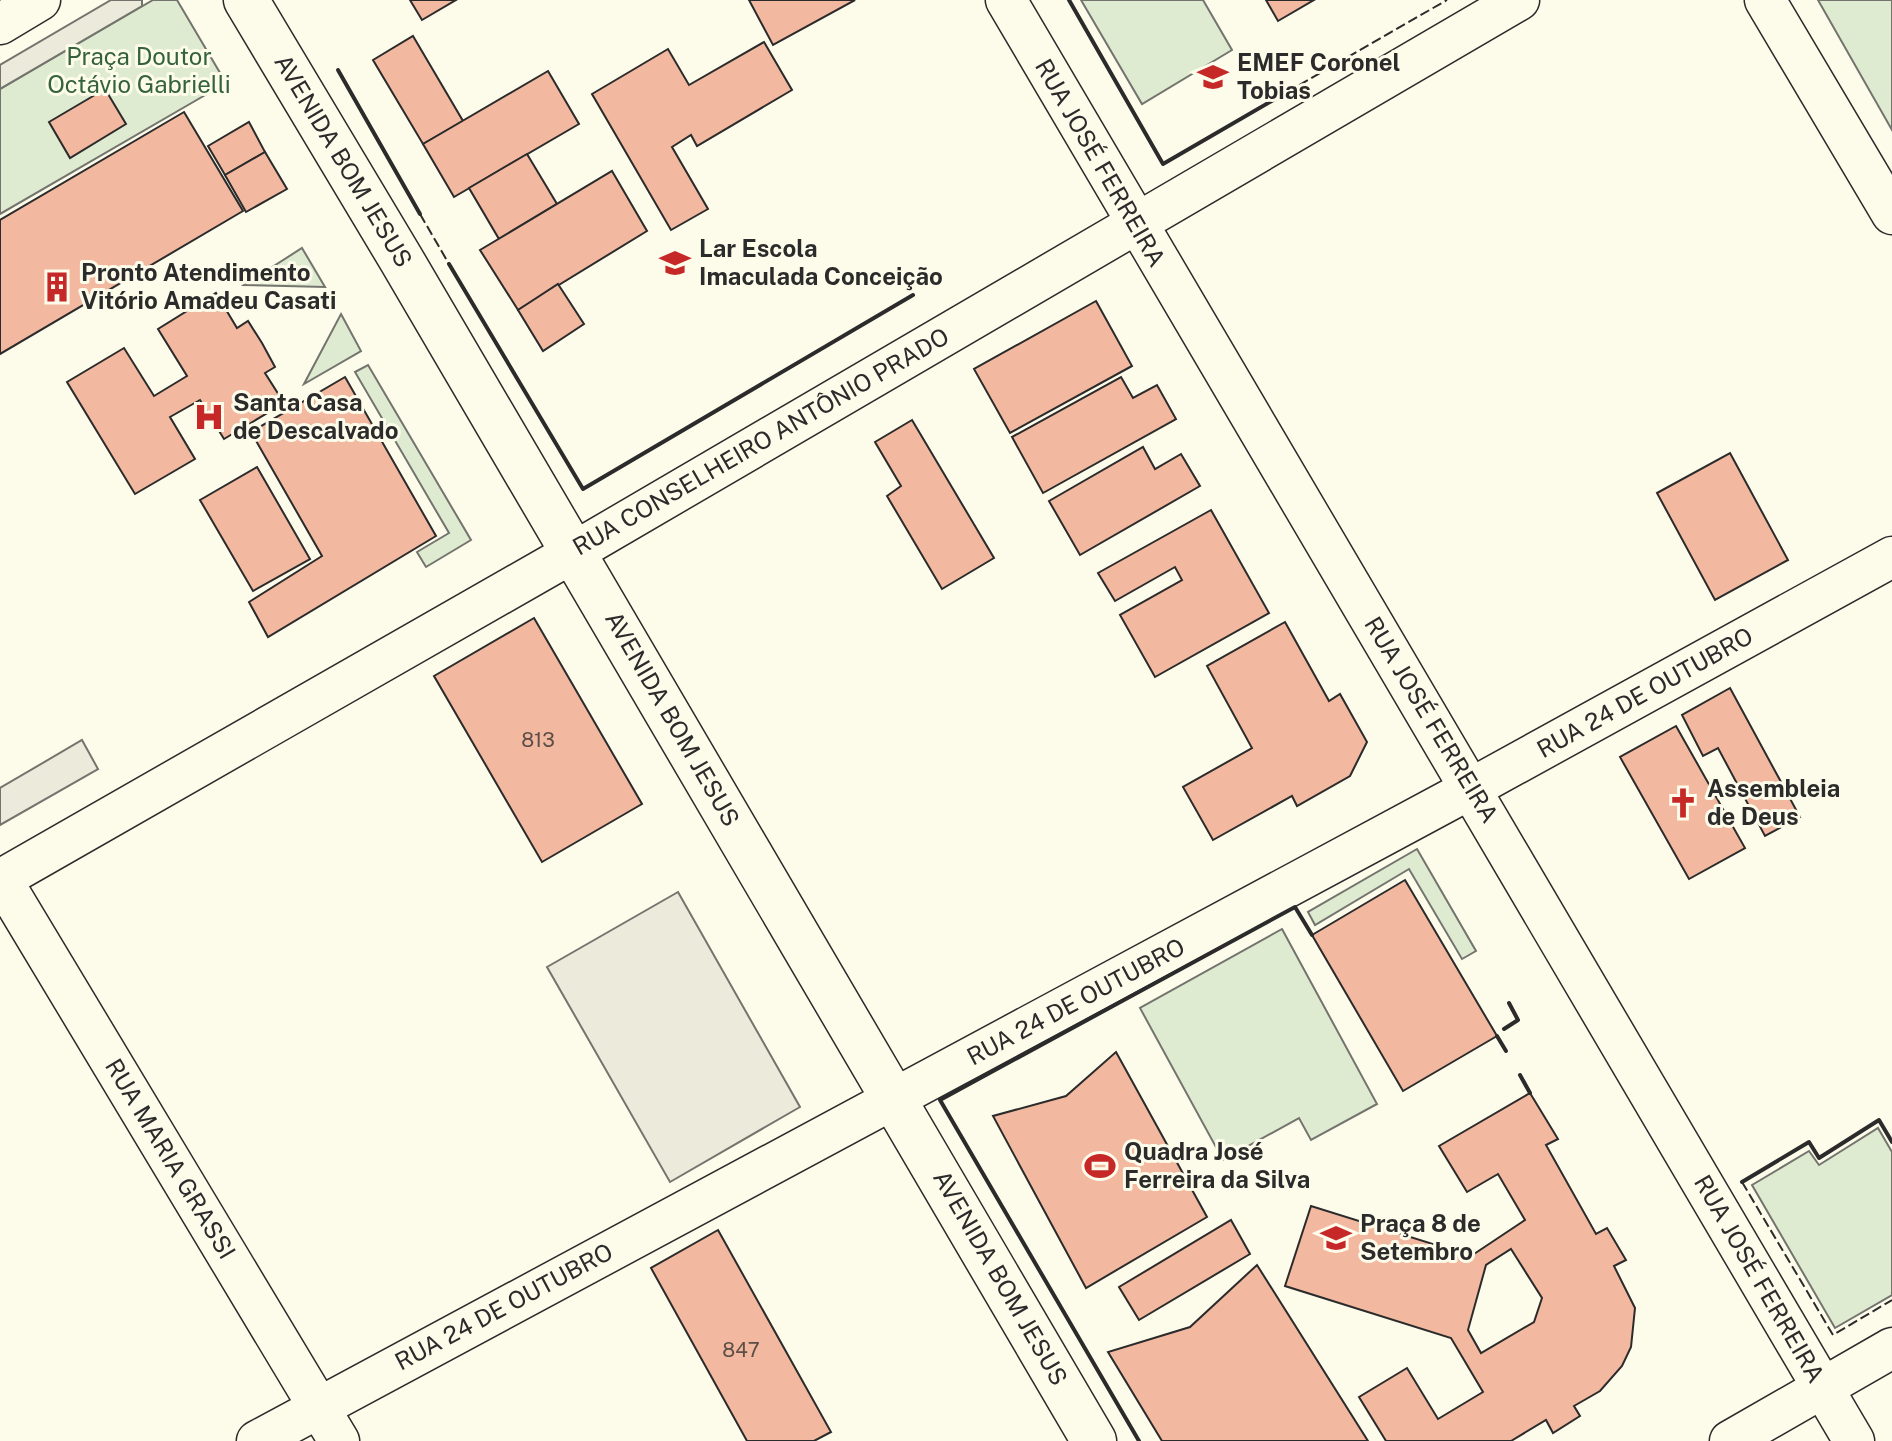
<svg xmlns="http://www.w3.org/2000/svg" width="1892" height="1441" viewBox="0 0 1892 1441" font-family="'Public Sans',sans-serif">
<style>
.green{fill:#deebd1;stroke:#74746e;stroke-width:2}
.parking{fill:#eceadb;stroke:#74746e;stroke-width:2}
.building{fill:#f2b8a0;stroke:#2b2b2b;stroke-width:2;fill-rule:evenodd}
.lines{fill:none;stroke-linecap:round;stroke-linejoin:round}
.street-casing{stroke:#2b2b2b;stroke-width:43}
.secondary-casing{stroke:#2b2b2b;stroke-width:47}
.street{stroke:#fdfbea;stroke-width:40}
.secondary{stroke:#fdfbea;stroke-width:44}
.fence{stroke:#2b2b2b;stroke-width:2;stroke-dasharray:10 4;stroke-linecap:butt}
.wall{stroke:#2b2b2b;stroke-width:4}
.labels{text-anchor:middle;stroke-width:6;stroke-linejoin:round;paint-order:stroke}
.number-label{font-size:20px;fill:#5d4e48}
.park-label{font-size:24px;fill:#34623c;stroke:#fdfbea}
.poi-label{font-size:24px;font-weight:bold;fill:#2b2b2b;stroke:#fdfbea;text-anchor:start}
.street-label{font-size:24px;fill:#2b2b2b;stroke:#fdfbea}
</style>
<rect width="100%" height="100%" fill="#fdfbea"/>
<!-- green -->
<g class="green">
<polygon points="153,0 177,0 226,83 0,214 0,89"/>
<polygon points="1081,0 1203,0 1232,50 1142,104"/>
<polygon points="1818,0 1892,0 1892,130"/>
<polygon points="302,248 325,287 244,285"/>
<polygon points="341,314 361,351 304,384"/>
<polygon points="368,365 471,540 426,567 417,552 449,533 355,372"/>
<polygon points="1417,849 1476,951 1462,959 1409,869 1315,925 1308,912"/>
<polygon points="1282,929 1377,1104 1311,1140 1299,1118 1223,1160 1140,1008"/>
<polygon points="1878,1128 1892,1152 1892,1295 1835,1328 1752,1185 1809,1151 1819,1165"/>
</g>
<!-- parking -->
<g class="parking">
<polygon points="111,0 142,0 142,6 0,89 0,65"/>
<polygon points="82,740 98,769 0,825 0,788"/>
<polygon points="678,892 800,1107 670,1182 547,967"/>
</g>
<!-- building -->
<g class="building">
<polygon points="410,0 456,0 422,20"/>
<polygon points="749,0 855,0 773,45"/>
<polygon points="1266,0 1314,0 1278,21"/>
<polygon points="413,36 463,121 423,144 373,60"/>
<polygon points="764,42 792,90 697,146 691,135 672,147 708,209 671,230 592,94 668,49 689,85"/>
<polygon points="548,71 579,124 454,197 423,144"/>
<polygon points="105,89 126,124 70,158 49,122"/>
<polygon points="184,112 243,211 0,354 0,220"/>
<polygon points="249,122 265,152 225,175 208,146"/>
<polygon points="265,152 287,189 246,212 225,175"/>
<polygon points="527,154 557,204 499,239 469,188"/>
<polygon points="612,171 647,231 518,310 480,250"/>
<polygon points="558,284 584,324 543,351 518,310"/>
<polygon points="216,293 237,328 248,321 262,343 275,367 265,373 284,403 224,439 200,400 170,417 195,459 135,494 67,382 124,348 154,396 187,376 158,329"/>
<polygon points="1096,301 1132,366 1010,433 974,369"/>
<polygon points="345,377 436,536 268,637 249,602 322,556 251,432"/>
<polygon points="1121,377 1133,398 1157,385 1176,419 1043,493 1012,437"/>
<polygon points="912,420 994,558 942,589 887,496 901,486 875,442"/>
<polygon points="1143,447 1155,469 1181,454 1200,486 1080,555 1049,501"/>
<polygon points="1730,453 1788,560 1715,600 1657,493"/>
<polygon points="257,467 310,559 253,591 200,500"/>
<polygon points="1211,510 1269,613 1155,677 1120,615 1182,580 1175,567 1115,601 1098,573"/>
<polygon points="534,618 642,804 542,862 434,676"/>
<polygon points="1285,622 1329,701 1340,694 1367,742 1350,776 1297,806 1292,796 1213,840 1183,787 1252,748 1207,666"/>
<polygon points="1730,688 1800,817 1765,836 1718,748 1703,756 1682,715"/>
<polygon points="1676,726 1745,848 1689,879 1620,757"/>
<polygon points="1405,880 1497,1036 1403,1091 1312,935"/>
<polygon points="1116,1052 1207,1217 1086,1288 993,1116 1066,1096"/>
<path d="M1530,1093L1558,1139L1546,1145L1596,1234L1607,1228L1626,1260L1614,1266L1635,1308L1631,1347L1622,1366L1600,1391L1574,1406L1580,1416L1553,1433L1546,1420L1511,1441H1386L1359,1397L1407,1368L1438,1419L1483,1392L1451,1338L1285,1286L1311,1206L1471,1256L1525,1220L1498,1174L1467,1192L1439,1146ZM1511,1249L1542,1298L1534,1322L1481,1353L1468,1330L1486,1265Z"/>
<polygon points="1231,1220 1250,1254 1139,1320 1119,1287"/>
<polygon points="718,1230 831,1432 814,1441 747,1441 651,1268"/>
<polygon points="1257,1265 1368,1441 1162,1441 1108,1352 1190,1327"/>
</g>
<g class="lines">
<!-- street casing -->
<g class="street-casing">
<g id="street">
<polyline points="1006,0 1854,1441"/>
<polyline points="1765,0 1892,214"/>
<polyline points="0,24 40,0"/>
<polyline points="0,877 339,1441"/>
<polyline points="0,880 574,552 1519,0"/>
<polyline points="257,1441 1472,788 1892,557"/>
<polyline points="1730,1441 1892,1348"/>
</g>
</g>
<!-- secondary casing -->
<g class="secondary-casing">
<polyline id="secondary" points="246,0 401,259 1094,1441"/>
</g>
<!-- street -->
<use href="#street" class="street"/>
<!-- secondary -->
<use href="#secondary" class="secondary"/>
<!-- fence -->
<g class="fence">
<polyline points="1287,92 1447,0"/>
<polyline points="420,214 449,264"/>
<polyline points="1742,1182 1833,1335 1892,1300"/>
</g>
<!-- wall -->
<g class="wall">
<polyline points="1069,0 1163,164 1287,92"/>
<polyline points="338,70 420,214"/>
<polyline points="449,264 583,489 913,295"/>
<polyline points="1504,1029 1518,1020 1509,1003"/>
<polyline points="1497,1036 1506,1051"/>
<polyline points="1520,1075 1530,1093"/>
<polyline points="1742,1182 1809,1142 1819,1158 1879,1120 1892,1142"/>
<polyline points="1139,1441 940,1100 1295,907 1312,935"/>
</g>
</g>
<!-- icons -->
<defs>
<g id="school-bare" transform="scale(2.4)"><path d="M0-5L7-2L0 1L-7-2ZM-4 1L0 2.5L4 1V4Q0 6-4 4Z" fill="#c62828" stroke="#fdfbea" stroke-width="2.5" paint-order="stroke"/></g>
<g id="building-bare" transform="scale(2.4)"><path d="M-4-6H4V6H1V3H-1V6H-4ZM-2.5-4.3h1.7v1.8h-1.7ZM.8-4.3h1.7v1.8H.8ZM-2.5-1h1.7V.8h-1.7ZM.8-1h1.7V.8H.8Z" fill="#c62828" stroke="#fdfbea" stroke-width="2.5" paint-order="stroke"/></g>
<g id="hospital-bare" transform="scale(2.4)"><path d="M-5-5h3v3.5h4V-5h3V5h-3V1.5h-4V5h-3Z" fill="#c62828" stroke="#fdfbea" stroke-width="2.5" paint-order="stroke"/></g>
<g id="church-bare" transform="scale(2.4)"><path d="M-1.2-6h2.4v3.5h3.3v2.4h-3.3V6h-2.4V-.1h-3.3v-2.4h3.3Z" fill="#c62828" stroke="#fdfbea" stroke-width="2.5" paint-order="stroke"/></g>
<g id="stadium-bare" transform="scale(2.4)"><path d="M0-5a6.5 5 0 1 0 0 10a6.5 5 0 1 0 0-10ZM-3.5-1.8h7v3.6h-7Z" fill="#c62828" stroke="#fdfbea" stroke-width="2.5" paint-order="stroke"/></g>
</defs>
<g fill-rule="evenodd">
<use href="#school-bare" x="1213" y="77"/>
<use href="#school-bare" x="675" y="263"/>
<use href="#building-bare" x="57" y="287"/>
<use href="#hospital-bare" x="209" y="417"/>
<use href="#church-bare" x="1683" y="803"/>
<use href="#stadium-bare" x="1100" y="1166"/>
<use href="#school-bare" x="1336" y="1238"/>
</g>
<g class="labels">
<!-- number labels -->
<g class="number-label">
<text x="538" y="747">813</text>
<text x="741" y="1357">847</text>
</g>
<!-- park labels -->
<g class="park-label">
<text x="139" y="65">Praça Doutor<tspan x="139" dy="28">Octávio Gabrielli</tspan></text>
</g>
<!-- poi labels -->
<g class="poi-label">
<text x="1237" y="71">EMEF Coronel<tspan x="1237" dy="28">Tobias</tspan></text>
<text x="699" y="257">Lar Escola<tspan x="699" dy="28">Imaculada Conceição</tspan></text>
<text x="81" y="281">Pronto Atendimento<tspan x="81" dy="28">Vitório Amadeu Casati</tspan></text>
<text x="233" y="411">Santa Casa<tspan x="233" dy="28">de Descalvado</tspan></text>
<text x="1707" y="797">Assembleia<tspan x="1707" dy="28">de Deus</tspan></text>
<text x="1124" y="1160">Quadra José<tspan x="1124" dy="28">Ferreira da Silva</tspan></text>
<text x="1360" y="1232">Praça 8 de<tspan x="1360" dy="28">Setembro</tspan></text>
</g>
<!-- street labels -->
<g class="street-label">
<text transform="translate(343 161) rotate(59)" y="8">AVENIDA BOM JESUS</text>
<text transform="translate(1100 163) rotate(60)" y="8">RUA JOSÉ FERREIRA</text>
<text transform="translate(761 442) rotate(-30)" y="8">RUA CONSELHEIRO ANTÔNIO PRADO</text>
<text transform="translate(1645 693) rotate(-29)" y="8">RUA 24 DE OUTUBRO</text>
<text transform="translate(672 719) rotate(60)" y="8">AVENIDA BOM JESUS</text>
<text transform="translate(1431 720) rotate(59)" y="8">RUA JOSÉ FERREIRA</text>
<text transform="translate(1076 1002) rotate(-28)" y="8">RUA 24 DE OUTUBRO</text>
<text transform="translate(170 1159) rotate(59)" y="8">RUA MARIA GRASSI</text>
<text transform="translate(1000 1278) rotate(60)" y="8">AVENIDA BOM JESUS</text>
<text transform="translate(1759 1279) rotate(60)" y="8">RUA JOSÉ FERREIRA</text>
<text transform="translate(504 1307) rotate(-28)" y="8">RUA 24 DE OUTUBRO</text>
</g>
</g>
</svg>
